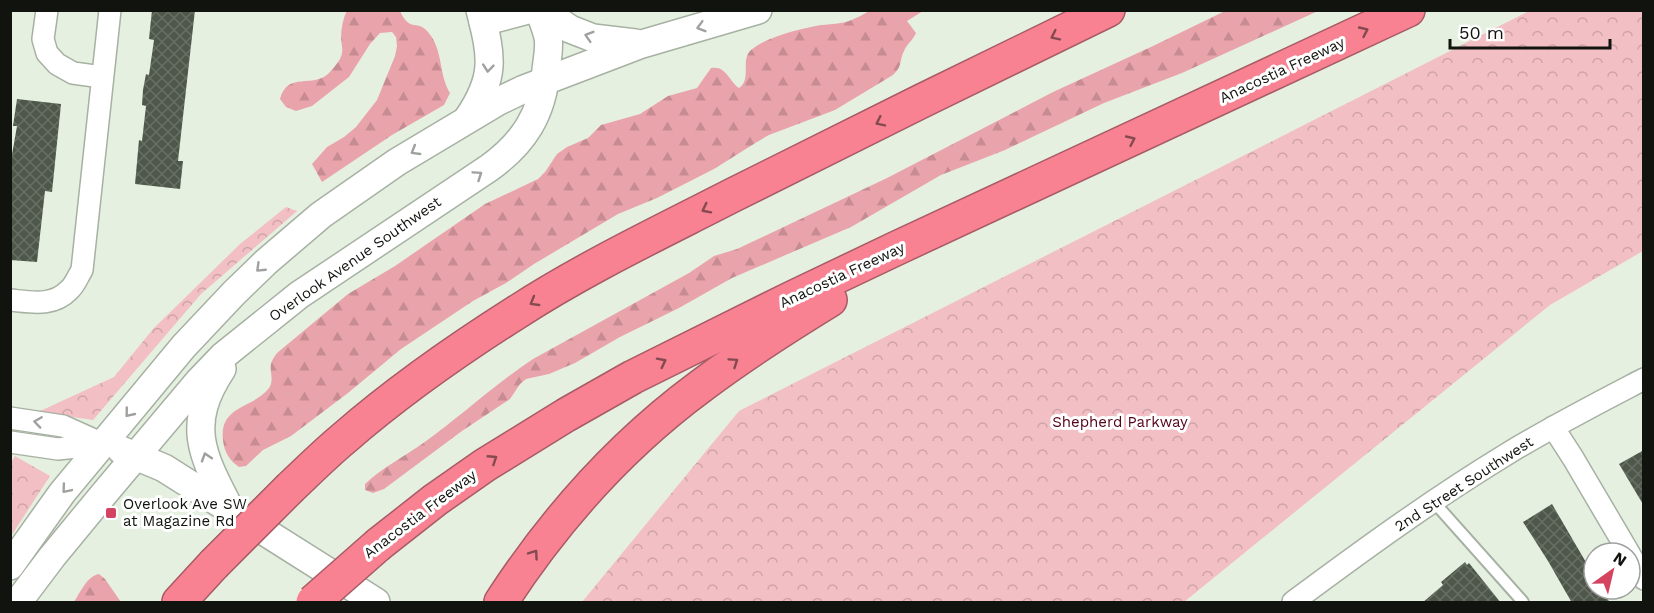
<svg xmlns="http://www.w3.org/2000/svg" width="1654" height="613" viewBox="0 0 1654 613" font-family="'Work Sans',sans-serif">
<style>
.forest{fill:url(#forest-firs)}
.park{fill:url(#park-crowns)}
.building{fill:url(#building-cross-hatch)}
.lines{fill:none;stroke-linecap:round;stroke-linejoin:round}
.service-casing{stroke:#a7b1a3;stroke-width:14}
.minor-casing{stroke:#a7b1a3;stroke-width:24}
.tertiary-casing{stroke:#a7b1a3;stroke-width:30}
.motorway-casing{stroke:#a75b64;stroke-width:36}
.service{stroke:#fff;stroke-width:10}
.minor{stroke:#fff;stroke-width:21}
.tertiary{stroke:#fff;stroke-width:27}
.motorway{stroke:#f88292;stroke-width:33}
.motorway-bridge-casing{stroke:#a75b64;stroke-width:36;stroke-linecap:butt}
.motorway-bridge{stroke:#f88292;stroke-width:33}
.oneway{stroke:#9fa19f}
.oneway2{stroke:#844a50}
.poi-dot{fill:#d44461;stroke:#fff;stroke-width:2}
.labels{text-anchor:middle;stroke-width:6;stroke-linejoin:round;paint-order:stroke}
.street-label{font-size:15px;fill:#10130e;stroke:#fff}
.park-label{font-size:15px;fill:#55031b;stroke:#fff}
.poi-label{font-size:15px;fill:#10130e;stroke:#fff;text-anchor:start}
</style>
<defs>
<pattern id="forest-firs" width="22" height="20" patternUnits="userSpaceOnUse" patternTransform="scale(1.5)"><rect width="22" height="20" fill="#e9a4ab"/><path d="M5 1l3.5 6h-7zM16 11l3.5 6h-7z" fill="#c78c92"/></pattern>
<pattern id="park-crowns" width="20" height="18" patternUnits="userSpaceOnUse" patternTransform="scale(1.5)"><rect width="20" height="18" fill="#f2bfc4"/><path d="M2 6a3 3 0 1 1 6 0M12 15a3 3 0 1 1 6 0" fill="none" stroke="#cea3a7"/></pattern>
<pattern id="building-cross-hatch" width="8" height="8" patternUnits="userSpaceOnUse" patternTransform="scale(1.5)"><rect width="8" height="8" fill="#4e574a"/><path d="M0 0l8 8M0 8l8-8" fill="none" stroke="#686f65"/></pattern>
</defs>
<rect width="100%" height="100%" fill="#e6f0e1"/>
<!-- forest -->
<g class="forest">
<path d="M347,10L400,11C410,33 417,19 428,32C444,51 438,73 450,93L444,105L392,135L322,182L312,164L327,147L344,137L356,127L377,100L395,56L397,46L396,37L392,32L380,33L370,44L349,77L312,106L296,111L286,107L280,99C288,70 313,90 330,72C334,67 341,60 342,53C343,48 341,43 341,38C341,28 343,19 347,10Z"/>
<path d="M871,10L923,11L907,21L916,33C913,40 907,44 904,51C899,61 903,66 893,75L835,110L769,135L757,142L714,169L657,198L618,214L534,264L506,283L473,301L401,349L348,393L291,436L263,450L246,466L239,467C230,461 224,452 223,440C219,405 253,409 269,388C275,379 268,370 272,361C273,358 275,356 277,353L348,294L395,266L485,204L538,179L545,172L557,154L567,147L588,138L601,125L640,114L668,96L697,88L711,68C726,65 729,81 739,88C752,79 740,60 751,50C765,37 803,28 822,25C830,24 841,24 849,21C857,18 864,14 871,10Z"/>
<path d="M1227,10L1318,11L1182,73L1104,103L1005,150L941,175L851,227L732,278L679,308L620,337L575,363L549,374L526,379L520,384L510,399L462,431L384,489L373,493L365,490V484C382,468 403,457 422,444C460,417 494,385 533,359L689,273L714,256L737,249L887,178L1053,92L1153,46Z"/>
<path d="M99,574L105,579L121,602H74C80,593 87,576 99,574Z"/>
</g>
<!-- park -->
<g class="park">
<polygon points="1529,11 1643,11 1643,251 1550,305 1184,602 582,602 739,411"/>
<polygon points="286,207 297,211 201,294 93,420 38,412 114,377 153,329 240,244"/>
<polygon points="15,456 50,476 11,536 11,463"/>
</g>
<!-- building -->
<g class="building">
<polygon points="152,10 195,10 178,161 183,161 180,189 135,184 139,140 142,141 146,106 142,105 143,90 146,74 149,75 154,40 149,39"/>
<polygon points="17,99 61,104 52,192 45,191 37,262 10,260 10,166 17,126 13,126"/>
<polygon points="1644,450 1644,506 1619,464"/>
<polygon points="1552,504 1594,576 1594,589 1602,589 1610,603 1572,603 1548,561 1523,522"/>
<polygon points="1465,562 1467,565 1469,563 1501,603 1422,603 1443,585 1441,582"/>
</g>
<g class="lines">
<!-- service casing -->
<g class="service-casing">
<polyline id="service" points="1433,501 1523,602"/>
</g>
<!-- minor casing -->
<g class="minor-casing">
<g id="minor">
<polyline points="47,10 43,39 47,53 57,64 73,73 102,77"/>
<path d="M10,300C31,302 53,307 69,290C75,285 78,276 82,270L110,10"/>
<polyline points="10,418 63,426 103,444"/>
<polyline points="1553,427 1573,458 1629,553"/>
<polyline points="10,442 58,449 103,444"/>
<polyline points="1630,555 1644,579"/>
<path d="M1293,602C1363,550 1433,499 1507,454C1551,427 1598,403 1644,379"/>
</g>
</g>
<!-- tertiary casing -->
<g class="tertiary-casing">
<g id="tertiary">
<polyline points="542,10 570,29 593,38 635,43"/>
<polyline points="483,22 528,10"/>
<path d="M468,118C496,77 492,57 480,10"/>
<path d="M222,369C185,425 202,455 230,509"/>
<polyline points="121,450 164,468 376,602"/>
<polyline points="10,566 62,493 184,346 234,293 266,262 321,215 397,162 499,101 524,89 642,44 758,10"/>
<path d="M18,602L52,557L103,495L199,381L223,356L299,295L489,168C524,143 543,113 546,70C547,59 550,48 548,37C546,28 542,19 539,10"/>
</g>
</g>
<!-- motorway casing -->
<g class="motorway-casing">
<g id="motorway">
<path d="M291,487C308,471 325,454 343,439C397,392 457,350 517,312C585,268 659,233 731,196C856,133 982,71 1108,10"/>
<polyline points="379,544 435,500 485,465 566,415 633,377 792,298 897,248 1408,10"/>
<polyline points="179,602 214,564"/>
<path d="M501,602C555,519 621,445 701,386C742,355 786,327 830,300"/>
</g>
</g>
<!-- service -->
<use href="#service" class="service"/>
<!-- minor -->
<use href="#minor" class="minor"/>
<!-- tertiary -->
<use href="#tertiary" class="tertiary"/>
<!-- motorway -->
<use href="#motorway" class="motorway"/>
<!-- motorway-bridge casing -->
<g class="motorway-bridge-casing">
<g id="motorway-bridge">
<polyline points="214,564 291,487"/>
<polyline points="313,602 379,544"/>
</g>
</g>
<!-- motorway-bridge -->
<use href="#motorway-bridge" class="motorway-bridge"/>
</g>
<!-- one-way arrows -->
<defs><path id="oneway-chevron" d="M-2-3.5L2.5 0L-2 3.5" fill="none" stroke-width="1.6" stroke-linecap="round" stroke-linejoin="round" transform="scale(1.5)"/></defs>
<g class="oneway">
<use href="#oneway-chevron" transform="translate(701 27) rotate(164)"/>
<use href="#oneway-chevron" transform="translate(589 36) rotate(-163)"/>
<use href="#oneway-chevron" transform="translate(488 68) rotate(96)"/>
<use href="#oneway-chevron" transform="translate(415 151) rotate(149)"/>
<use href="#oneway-chevron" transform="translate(478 175) rotate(-34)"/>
<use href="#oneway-chevron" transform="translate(260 268) rotate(136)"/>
<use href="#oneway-chevron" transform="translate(129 413) rotate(129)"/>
<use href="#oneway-chevron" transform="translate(38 422) rotate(-172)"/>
<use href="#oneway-chevron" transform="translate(206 457) rotate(-108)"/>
<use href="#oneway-chevron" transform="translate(66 489) rotate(130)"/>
</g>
<g class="oneway2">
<use href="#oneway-chevron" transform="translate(1364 31) rotate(-25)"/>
<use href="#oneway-chevron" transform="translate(1055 36) rotate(154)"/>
<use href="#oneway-chevron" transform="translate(880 122) rotate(154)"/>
<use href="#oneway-chevron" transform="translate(1131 140) rotate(-25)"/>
<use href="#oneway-chevron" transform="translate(706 209) rotate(153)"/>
<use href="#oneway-chevron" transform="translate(534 302) rotate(150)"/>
<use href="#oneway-chevron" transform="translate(662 362) rotate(-27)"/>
<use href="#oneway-chevron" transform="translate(734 362) rotate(-34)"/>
<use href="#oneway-chevron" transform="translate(493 459) rotate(-33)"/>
<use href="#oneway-chevron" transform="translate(534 554) rotate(-55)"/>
</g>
<!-- markers -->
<rect class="poi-dot" x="105" y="507" width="12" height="12" rx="3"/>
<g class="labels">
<!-- street labels -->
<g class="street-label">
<text transform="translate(1282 70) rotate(-25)" y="5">Anacostia Freeway</text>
<text transform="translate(355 259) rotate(-35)" y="5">Overlook Avenue Southwest</text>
<text transform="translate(842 275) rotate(-25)" y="5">Anacostia Freeway</text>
<text transform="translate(1464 484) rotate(-33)" y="5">2nd Street Southwest</text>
<text transform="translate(420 514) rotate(-37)" y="5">Anacostia Freeway</text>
</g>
<!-- park labels -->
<g class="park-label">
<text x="1120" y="427">Shepherd Parkway</text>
</g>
<!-- poi labels -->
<g class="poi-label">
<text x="123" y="509">Overlook Ave SW<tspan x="123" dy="17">at Magazine Rd</tspan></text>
</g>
</g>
<!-- border -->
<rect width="1654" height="613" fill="none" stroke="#10130e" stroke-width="24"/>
<!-- north arrow -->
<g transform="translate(1612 571) rotate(34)"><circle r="28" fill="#ffffff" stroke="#9fa19f" stroke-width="1.5"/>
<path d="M0-4.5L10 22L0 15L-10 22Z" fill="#d44461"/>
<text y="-9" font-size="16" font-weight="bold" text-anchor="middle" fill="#10130e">N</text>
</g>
<!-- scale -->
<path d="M1450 39v9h160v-9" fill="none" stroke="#10130e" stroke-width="3"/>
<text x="1459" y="39" font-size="18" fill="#10130e" stroke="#ffffff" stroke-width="4.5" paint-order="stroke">50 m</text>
</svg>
